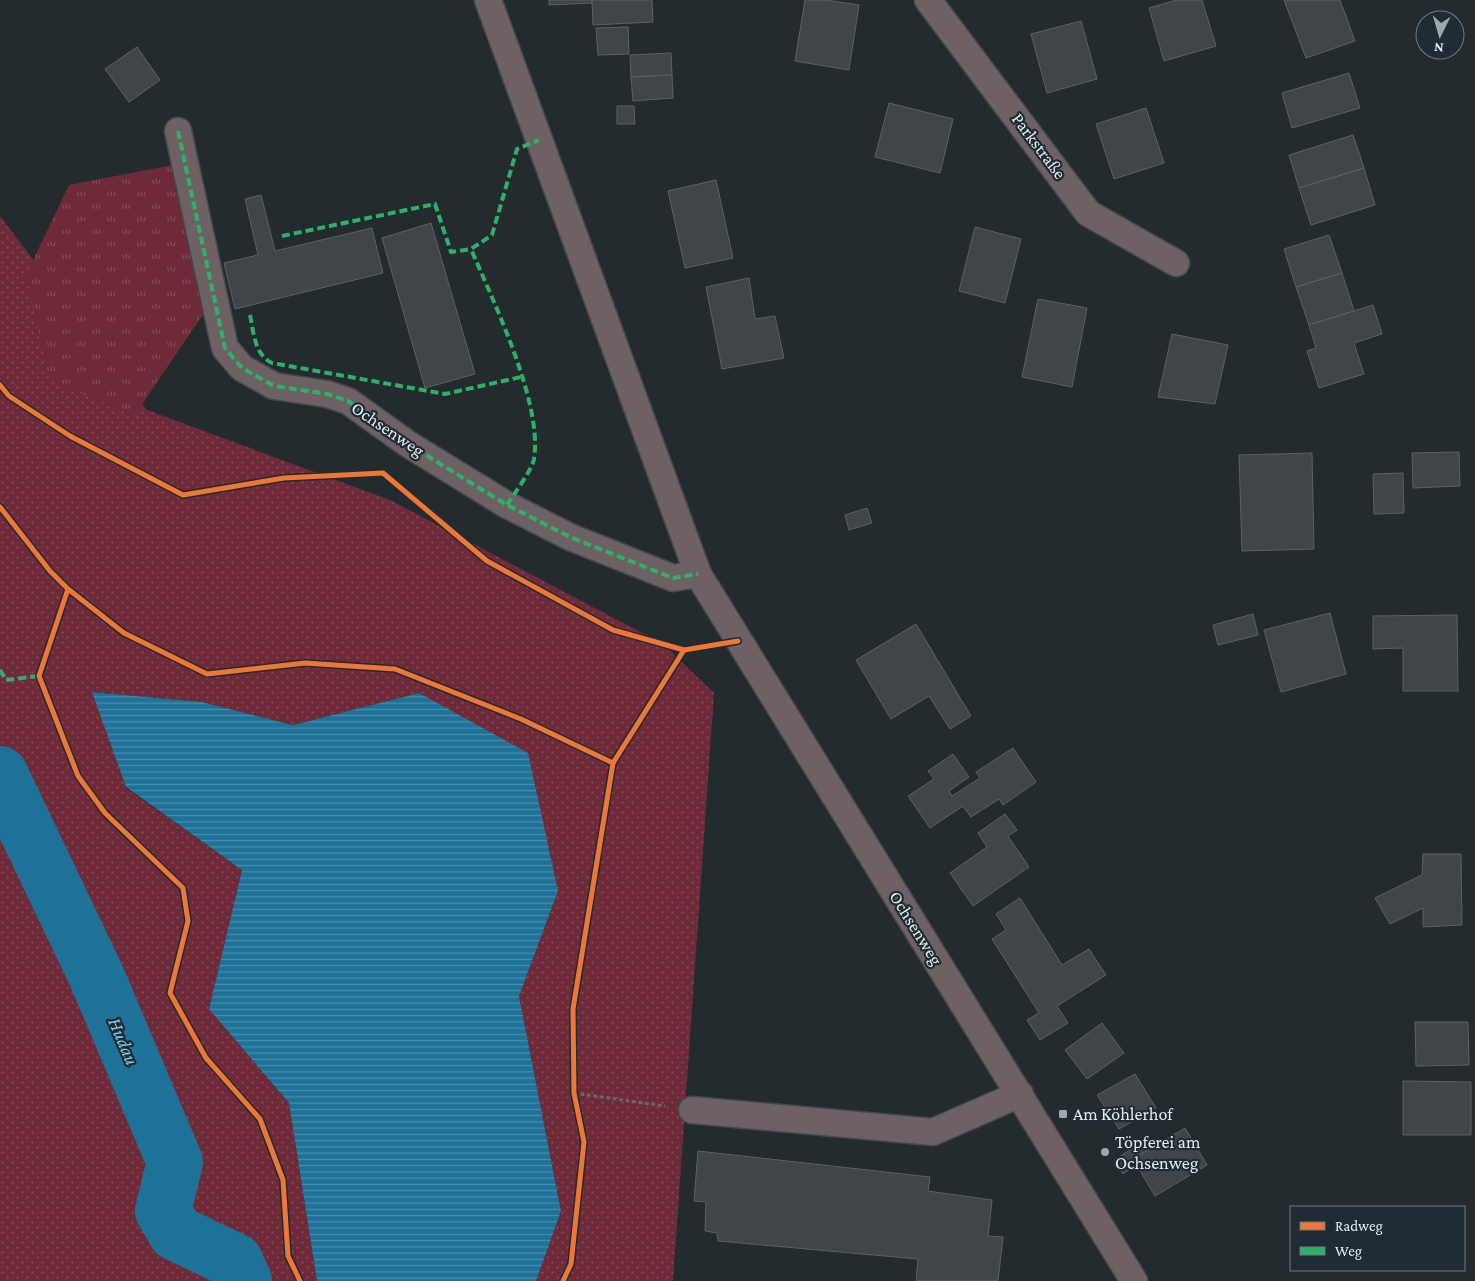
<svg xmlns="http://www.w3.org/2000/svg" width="1475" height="1281" viewBox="0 0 1475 1281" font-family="'Crimson Pro',serif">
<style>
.grass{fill:url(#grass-dots)}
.park{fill:url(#park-tufts)}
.water{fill:url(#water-rules)}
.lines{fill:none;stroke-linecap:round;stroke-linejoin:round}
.river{stroke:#1f7297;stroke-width:56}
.building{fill:#404549;stroke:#5c6165}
.minor-casing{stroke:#43494d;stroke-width:29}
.path{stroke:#6b6567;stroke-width:3;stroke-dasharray:4 2.5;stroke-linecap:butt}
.minor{stroke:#6d6163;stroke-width:26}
.quiet{stroke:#2db169;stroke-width:4;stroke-dasharray:8 4;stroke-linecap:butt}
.cycleway-casing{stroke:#202c33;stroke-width:8}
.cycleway{stroke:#f07635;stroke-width:5}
.poi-dot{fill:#a0a8ac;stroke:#202c33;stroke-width:2}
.labels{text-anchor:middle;stroke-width:4.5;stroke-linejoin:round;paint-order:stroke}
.street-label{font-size:18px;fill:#e3ebef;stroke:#202c33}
.poi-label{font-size:18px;fill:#e3ebef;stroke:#202c33;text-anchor:start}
.water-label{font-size:19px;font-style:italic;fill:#81cdf5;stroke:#202c33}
</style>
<defs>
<pattern id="grass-dots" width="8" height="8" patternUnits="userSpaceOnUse" patternTransform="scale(1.25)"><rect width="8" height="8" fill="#6f2a39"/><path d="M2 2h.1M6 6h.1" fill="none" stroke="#834956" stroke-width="1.8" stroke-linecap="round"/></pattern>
<pattern id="park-tufts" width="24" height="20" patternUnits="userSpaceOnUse" patternTransform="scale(1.25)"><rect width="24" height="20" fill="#6f2a39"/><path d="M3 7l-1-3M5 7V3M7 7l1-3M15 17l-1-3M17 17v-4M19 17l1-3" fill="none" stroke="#834956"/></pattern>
<pattern id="water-rules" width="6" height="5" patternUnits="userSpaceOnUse" patternTransform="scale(1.25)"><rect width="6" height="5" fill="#1f7297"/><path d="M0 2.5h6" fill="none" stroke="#4a8dab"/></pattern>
</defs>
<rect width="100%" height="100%" fill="#242b2f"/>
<!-- grass -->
<polygon class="grass" points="0,216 147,410 390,500 663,644 714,693 673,1281 536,1281 561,1211 519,996 558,891 419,693 293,725 202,702 93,692 126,788 242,870 209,1009 289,1103 317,1281 0,1281"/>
<!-- park -->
<polygon class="park" points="173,165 204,313 134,416 49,380 26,275 69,185"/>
<!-- water -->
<polygon class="water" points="92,692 202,702 293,725 419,693 528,753 558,891 519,996 561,1211 536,1281 317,1281 289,1103 209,1009 242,870 126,787"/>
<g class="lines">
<!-- river -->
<polyline class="river" points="0,774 96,975 175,1162 163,1211 176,1233 235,1261 244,1281"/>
</g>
<!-- building -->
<g class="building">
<polygon points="549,0 592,0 592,3 549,5"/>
<polygon points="592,0 652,0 653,22 593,25"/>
<polygon points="805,0 826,0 859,5 849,70 795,61"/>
<polygon points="1177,0 1202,0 1216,46 1164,61 1149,8"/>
<polygon points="1284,0 1340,0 1355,41 1306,58"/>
<polygon points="1081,21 1097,79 1047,93 1031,34"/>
<polygon points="628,27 629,54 598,55 596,28"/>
<polygon points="137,47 160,80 129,102 105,69"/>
<polygon points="671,53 672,75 631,77 630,55"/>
<polygon points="1349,73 1360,108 1292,128 1282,93"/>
<polygon points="672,75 673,98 633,101 631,77"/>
<polygon points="889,103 953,119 940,173 875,157"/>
<polygon points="617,106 634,106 635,124 617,124"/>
<polygon points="1146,108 1164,163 1114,179 1096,124"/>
<polygon points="1353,135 1364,168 1299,188 1289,155"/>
<polygon points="1364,168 1375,205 1311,225 1299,188"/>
<polygon points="716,180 733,258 685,268 668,191"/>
<polygon points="261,195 275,251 372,228 383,273 235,309 224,263 258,255 245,199"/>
<polygon points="431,223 475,374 425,388 382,238"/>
<polygon points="975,227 1021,239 1005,303 959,291"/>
<polygon points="1329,235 1342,273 1296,287 1284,249"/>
<polygon points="1342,273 1354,311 1309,325 1296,287"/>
<polygon points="749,278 755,319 775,316 784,358 722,369 706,287"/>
<polygon points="1038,299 1087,308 1072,387 1022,377"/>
<polygon points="1373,305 1382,334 1354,343 1364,374 1319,388 1307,351 1316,348 1309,325"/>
<polygon points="1172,334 1228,345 1215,404 1158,397"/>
<polygon points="1459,452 1460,486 1413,488 1412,453"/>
<polygon points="1312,453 1314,549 1242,551 1239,455"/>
<polygon points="1403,473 1404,513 1374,514 1373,474"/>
<polygon points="867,508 872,523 849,530 845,515"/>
<polygon points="1330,613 1346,674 1281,692 1264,630"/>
<polygon points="1253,614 1258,635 1218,645 1213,625"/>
<polygon points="1457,615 1458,691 1403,691 1403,648 1373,649 1373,616"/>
<polygon points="916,624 971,716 950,729 929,696 891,719 856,660"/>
<polygon points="1013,748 1036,782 1003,805 999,799 971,817 963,806 930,828 908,796 934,779 928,771 953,754 969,777 949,791 952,796 980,778 976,772"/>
<polygon points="1005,814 1017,830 1008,836 1029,867 973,906 950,873 987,847 978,833"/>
<polygon points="1423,854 1461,854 1462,925 1423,927 1423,908 1390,924 1375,898 1422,875"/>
<polygon points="1020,898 1062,965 1089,949 1106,975 1057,1006 1068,1023 1040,1040 1027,1020 1039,1013 992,939 1006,930 996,914"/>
<polygon points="1415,1022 1468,1022 1469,1065 1416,1066"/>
<polygon points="1102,1023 1124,1053 1087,1079 1065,1050"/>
<polygon points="1135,1074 1156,1108 1119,1129 1097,1095"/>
<polygon points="1403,1081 1471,1082 1471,1135 1403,1135"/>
<polygon points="1185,1128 1207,1165 1155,1196 1133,1159"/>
<polygon points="1143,1142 1148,1150 1133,1159 1136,1165 1123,1174 1114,1160"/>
<polygon points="698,1151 930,1177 928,1191 992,1200 988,1236 1003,1237 998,1281 916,1281 918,1259 718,1241 717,1233 705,1231 706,1202 694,1201"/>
</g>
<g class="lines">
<!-- minor casing -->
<g class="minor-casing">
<g id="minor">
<polyline points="488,0 698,574 1134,1281"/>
<polyline points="928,0 1088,213 1176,263"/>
<polyline points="178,131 225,348 242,368 274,386 327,394 348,401 408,444 507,505 570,537 673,578 698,574"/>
<polyline points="692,1110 933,1132 1020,1094"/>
</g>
</g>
<!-- path -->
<polyline class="path" points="574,1093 665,1106"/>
<!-- minor -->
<use href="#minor" class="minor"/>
<!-- quiet -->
<g class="quiet">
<polyline points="178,131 225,348 242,368 274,386 327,394 348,401 408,444 507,505 570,537 673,578 698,574"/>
<polyline points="282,236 435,204 451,252 471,249"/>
<path d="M250,315C254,333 254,354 272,363L445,394L521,377"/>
<path d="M507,505C514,494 532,470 534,459C543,403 493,301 471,249L492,235L517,149L539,140"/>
<polyline points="0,670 6,680 39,676"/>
</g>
<!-- cycleway casing -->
<g class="cycleway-casing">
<g id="cycleway">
<polyline points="0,385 9,396 70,436 183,495 284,478 383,473 487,561 613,630 684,650"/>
<polyline points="0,507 50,571 68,589 39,676 78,776 105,813 183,888 188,921 170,993 206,1058 260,1119 283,1180 288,1256 300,1281"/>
<polyline points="68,589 124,633 207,674 305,663 395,669 521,719 613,763"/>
<polyline points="563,1281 571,1264 584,1142 574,1093 573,1009 613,763 684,650 738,641"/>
</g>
</g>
<!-- cycleway -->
<use href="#cycleway" class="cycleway"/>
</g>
<!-- markers -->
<g class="poi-dot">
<rect x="1058" y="1109" width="10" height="10" rx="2.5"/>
<circle cx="1105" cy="1152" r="5"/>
</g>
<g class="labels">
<!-- street labels -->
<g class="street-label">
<text transform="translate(1039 146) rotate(53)" y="6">Parkstraße</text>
<text transform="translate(388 429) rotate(34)" y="6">Ochsenweg</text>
<text transform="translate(916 928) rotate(58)" y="6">Ochsenweg</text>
</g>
<!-- poi labels -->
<g class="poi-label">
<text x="1073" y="1120">Am Köhlerhof</text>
<text x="1115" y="1148">Töpferei am<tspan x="1115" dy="21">Ochsenweg</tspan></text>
</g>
<!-- water labels -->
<g class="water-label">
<text transform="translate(124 1041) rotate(67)" y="7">Hudau</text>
</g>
</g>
<!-- legend -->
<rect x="1290" y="1206" width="175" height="65" fill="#202c33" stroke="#6e787e"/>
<rect x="1300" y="1222" width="25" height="8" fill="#f07635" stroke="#6e787e"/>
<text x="1335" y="1231" font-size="15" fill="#e3ebef">Radweg</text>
<rect x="1300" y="1247" width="25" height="8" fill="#2db169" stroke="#6e787e"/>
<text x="1335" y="1256" font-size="15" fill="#e3ebef">Weg</text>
<!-- north arrow -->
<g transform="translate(1440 35) rotate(185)"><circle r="24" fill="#202c33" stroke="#6e787e"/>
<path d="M0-4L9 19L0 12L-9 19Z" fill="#a0a8ac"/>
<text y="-8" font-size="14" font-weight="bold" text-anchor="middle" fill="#e3ebef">N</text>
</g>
</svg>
